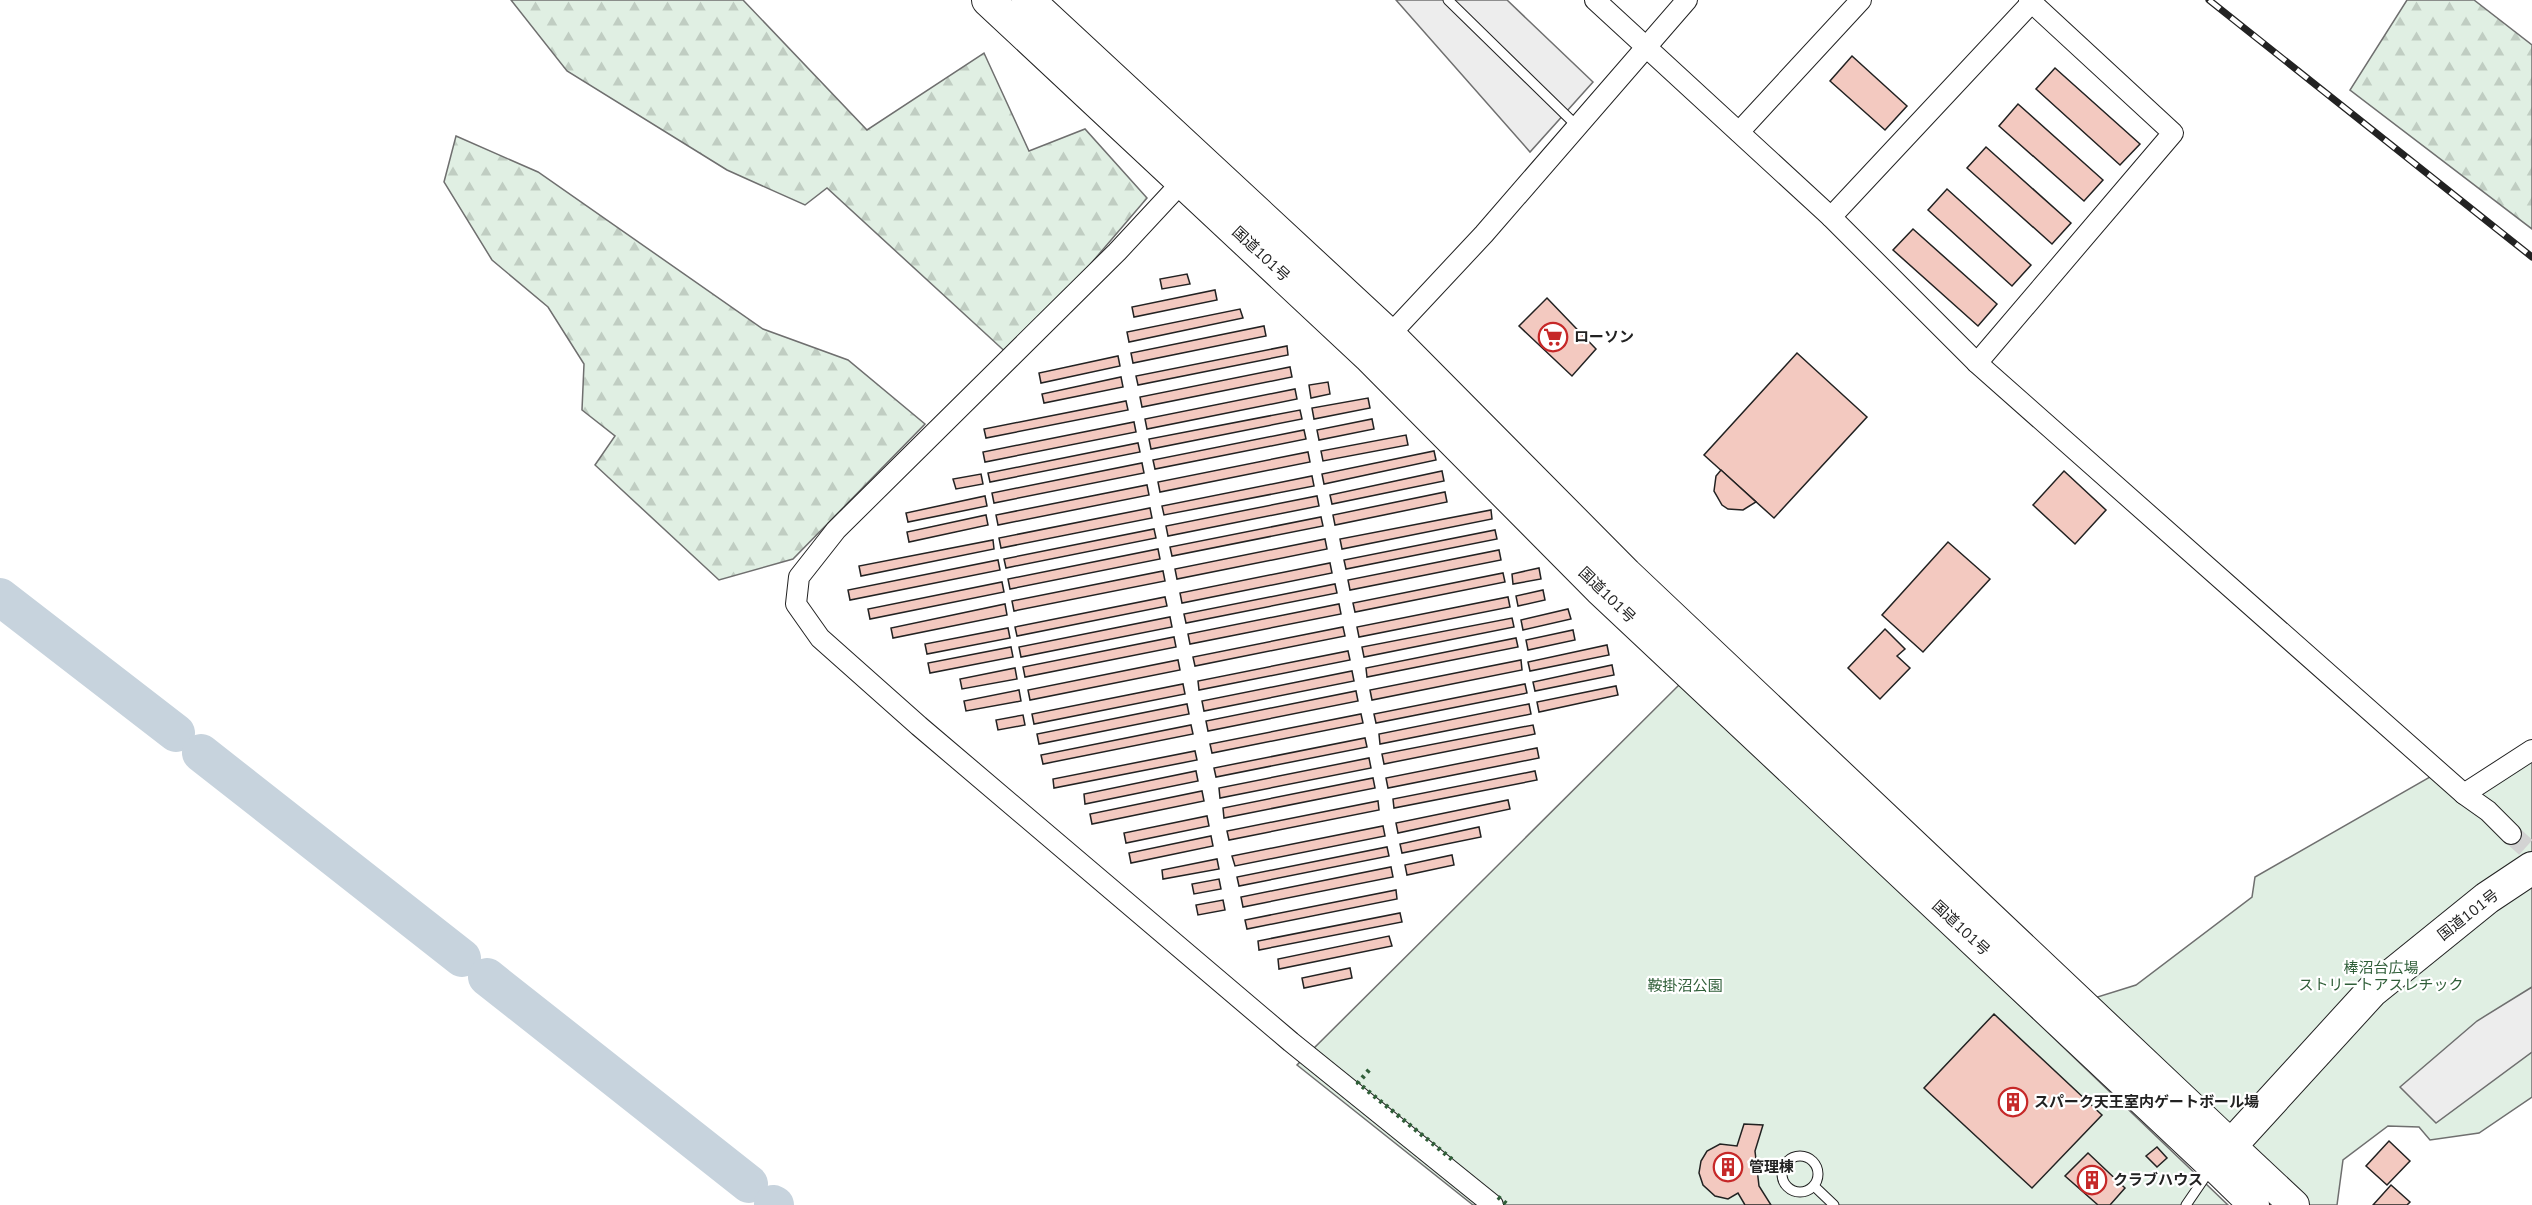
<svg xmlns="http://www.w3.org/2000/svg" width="2532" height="1205" viewBox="0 0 2532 1205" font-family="Mulish,'Noto Sans JP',sans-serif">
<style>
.forest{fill:url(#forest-firs);stroke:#6f6f6f;stroke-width:1.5}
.park{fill:#e0efe3;stroke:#6f6f6f;stroke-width:1.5}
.parking{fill:#ededed;stroke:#6f6f6f;stroke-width:1.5}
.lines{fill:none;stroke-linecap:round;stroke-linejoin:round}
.river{stroke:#c7d3dd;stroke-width:38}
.building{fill:#f3c9c0;stroke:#222;stroke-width:1.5}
.minor-tunnel{stroke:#d3d3d3;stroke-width:20;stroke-dasharray:20 10;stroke-linecap:butt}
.service-casing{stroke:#222;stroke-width:11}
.minor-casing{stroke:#222;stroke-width:22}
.primary-casing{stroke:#222;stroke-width:32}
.trunk-casing{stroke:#222;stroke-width:34}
.service{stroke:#fff;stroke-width:9}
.minor{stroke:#fff;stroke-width:20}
.primary{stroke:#fff;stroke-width:30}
.trunk{stroke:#fff;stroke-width:32}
.rail-casing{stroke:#222;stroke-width:7}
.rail{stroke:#fff;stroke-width:4.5;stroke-dasharray:14;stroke-linecap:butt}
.hedge{stroke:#2f5e38;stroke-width:4.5;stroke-dasharray:3 4.5;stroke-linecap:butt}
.labels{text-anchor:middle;stroke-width:4.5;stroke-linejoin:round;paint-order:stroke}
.street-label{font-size:15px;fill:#222;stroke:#fff}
.poi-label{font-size:15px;font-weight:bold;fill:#222;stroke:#fff;text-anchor:start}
.park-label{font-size:15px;fill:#2f5e38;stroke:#fff}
</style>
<defs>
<pattern id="forest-firs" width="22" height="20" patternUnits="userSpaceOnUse" patternTransform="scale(1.5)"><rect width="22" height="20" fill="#e0efe3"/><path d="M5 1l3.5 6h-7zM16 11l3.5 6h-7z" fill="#c0cdc2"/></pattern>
</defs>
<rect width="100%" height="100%" fill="#fff"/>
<!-- forest -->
<g class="forest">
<polygon points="511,0 743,0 867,130 984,53 1029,151 1085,129 1147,198 1011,357 827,188 805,205 727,170 567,71"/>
<polygon points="2407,0 2474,0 2532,45 2532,229 2350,90"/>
<polygon points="456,136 538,172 763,329 848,360 925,424 793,559 719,580 595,465 615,436 582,410 584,364 548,307 492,260 444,182"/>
</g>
<!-- park -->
<g class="park">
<polygon points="1682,682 2228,1205 1473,1205 1297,1065"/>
<polygon points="2532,752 2532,1097 2479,1133 2430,1140 2419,1127 2388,1126 2343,1160 2337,1205 2310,1205 2091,999 2136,985 2252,897 2255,877 2435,774 2466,793"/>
</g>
<!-- parking -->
<g class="parking">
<polygon points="1396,0 1507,0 1593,82 1530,152"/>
<polygon points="2532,987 2532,1052 2436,1123 2400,1087 2477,1021"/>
</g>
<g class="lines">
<!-- river -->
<g class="river">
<polyline points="0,597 176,733"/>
<polyline points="201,753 462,958"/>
<polyline points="487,977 749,1184"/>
<polyline points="773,1204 775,1205"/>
</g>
</g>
<!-- building -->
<g class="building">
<polygon points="1852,56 1907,106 1885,130 1830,81"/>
<polygon points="2055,68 2140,144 2120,165 2036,89"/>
<polygon points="2018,104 2103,180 2084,201 1999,126"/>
<polygon points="1986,147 2071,223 2052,244 1967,168"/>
<polygon points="1947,189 2031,265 2012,286 1928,210"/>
<polygon points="1913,229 1997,304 1978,326 1893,250"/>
<polygon points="1187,274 1190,284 1162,289 1160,279"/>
<polygon points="1215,290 1217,300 1134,317 1132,307"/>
<polygon points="1547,298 1596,349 1572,376 1519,326"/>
<polygon points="1240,309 1243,318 1129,342 1127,332"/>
<polygon points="1264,326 1266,336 1133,363 1131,353"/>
<polygon points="1287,346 1288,355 1138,385 1136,376"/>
<polygon points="1797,353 1867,417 1774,518 1704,455"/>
<polygon points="1118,356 1120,366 1041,383 1039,373"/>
<polygon points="1290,367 1292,377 1142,407 1140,397"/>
<polygon points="1121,377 1123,387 1044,403 1042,394"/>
<polygon points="1328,382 1330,394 1311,398 1309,385"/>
<polygon points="1295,389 1297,399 1147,429 1145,419"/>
<polygon points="1368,398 1370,408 1314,419 1312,408"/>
<polygon points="1126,401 1128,410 986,438 984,429"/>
<polygon points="1300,410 1302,419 1151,449 1149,439"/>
<polygon points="1372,419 1374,429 1319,440 1317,430"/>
<polygon points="1134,422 1136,432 985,462 983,452"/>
<polygon points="1304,430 1306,439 1155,469 1153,460"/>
<polygon points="1406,435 1408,445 1323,461 1321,451"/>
<polygon points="1138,443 1140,452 990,482 988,473"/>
<polygon points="1434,451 1436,460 1324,484 1322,474"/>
<polygon points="1308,452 1310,462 1160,492 1158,482"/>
<polygon points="1142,463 1144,473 994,503 992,493"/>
<polygon points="1721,470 1756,502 1743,510 1728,509 1722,505 1714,491 1716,476"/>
<polygon points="1442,471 1444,481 1332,504 1330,495"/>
<polygon points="2064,471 2106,510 2075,544 2033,505"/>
<polygon points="981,474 983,484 956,489 953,479"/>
<polygon points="1312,476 1314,486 1164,515 1162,506"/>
<polygon points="1147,485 1149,495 998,525 996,515"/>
<polygon points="1445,492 1447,502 1335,525 1333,515"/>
<polygon points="985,496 987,506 908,522 906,513"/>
<polygon points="1317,496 1319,506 1168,536 1166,526"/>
<polygon points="1150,508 1152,518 1001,548 999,538"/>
<polygon points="1491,510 1492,519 1342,549 1340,539"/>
<polygon points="986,515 988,525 909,542 907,532"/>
<polygon points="1321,517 1323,526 1172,556 1170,547"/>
<polygon points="1154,529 1156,538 1006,568 1004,559"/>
<polygon points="1495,530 1497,539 1346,569 1344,560"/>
<polygon points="1325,539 1327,549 1177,579 1175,569"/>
<polygon points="993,540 994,549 861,576 859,566"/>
<polygon points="1948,542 1990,579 1923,652 1882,615"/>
<polygon points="1158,549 1160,559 1010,589 1008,579"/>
<polygon points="1499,550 1501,560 1350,590 1348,580"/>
<polygon points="998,560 1000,570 850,600 848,590"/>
<polygon points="1330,563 1332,573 1182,603 1180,593"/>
<polygon points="1539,568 1541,579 1513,584 1512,574"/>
<polygon points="1163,571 1165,581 1014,611 1012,601"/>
<polygon points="1503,573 1505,582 1355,612 1353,603"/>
<polygon points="1002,582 1004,592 870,619 868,609"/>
<polygon points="1335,584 1337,593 1186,623 1184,614"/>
<polygon points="1543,590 1545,600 1518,606 1516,596"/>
<polygon points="1165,597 1167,606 1017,636 1015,627"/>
<polygon points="1508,597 1510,607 1359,637 1357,627"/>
<polygon points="1005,604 1007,615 893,638 891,628"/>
<polygon points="1339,604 1341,614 1190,644 1188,634"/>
<polygon points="1568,609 1571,619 1523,630 1521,620"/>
<polygon points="1170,617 1172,627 1021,657 1019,647"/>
<polygon points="1512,618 1514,627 1364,657 1362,647"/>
<polygon points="1343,627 1345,636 1195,666 1193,657"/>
<polygon points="1008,628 1010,638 927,654 925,644"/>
<polygon points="1885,629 1905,649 1897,656 1910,668 1880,699 1848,668"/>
<polygon points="1573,630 1575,640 1528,650 1526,640"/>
<polygon points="1174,637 1176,647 1025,677 1023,667"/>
<polygon points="1516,638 1518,647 1367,677 1366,668"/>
<polygon points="1607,645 1609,655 1530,671 1528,662"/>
<polygon points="1011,647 1013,657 930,673 928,663"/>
<polygon points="1348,651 1350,660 1199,690 1198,681"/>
<polygon points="1178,660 1180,670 1030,700 1028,690"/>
<polygon points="1521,660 1522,670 1372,700 1370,690"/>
<polygon points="1612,665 1614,675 1535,691 1533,682"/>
<polygon points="1015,668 1017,679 962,689 960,679"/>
<polygon points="1352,671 1354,681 1204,711 1202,701"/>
<polygon points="1183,684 1185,694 1034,724 1032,714"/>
<polygon points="1525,684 1527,693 1376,723 1374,714"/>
<polygon points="1616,686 1618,695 1539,712 1537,702"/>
<polygon points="1019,690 1021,701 966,711 964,701"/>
<polygon points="1356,691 1358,701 1208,731 1206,721"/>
<polygon points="1187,704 1189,714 1039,744 1037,734"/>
<polygon points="1529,704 1531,714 1380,744 1379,734"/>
<polygon points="1361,714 1363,723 1212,753 1210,744"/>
<polygon points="1023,715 1025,725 998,730 996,720"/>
<polygon points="1191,725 1193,734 1043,764 1041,755"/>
<polygon points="1533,725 1535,734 1384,764 1382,754"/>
<polygon points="1365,738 1367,747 1216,777 1214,768"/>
<polygon points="1537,748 1539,758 1388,788 1386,778"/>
<polygon points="1195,751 1197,760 1054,788 1053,779"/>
<polygon points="1369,758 1371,768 1220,798 1219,788"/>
<polygon points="1196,771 1198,781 1085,804 1084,794"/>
<polygon points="1535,771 1537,780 1394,808 1393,799"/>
<polygon points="1373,778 1375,788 1224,818 1223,808"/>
<polygon points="1202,791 1204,801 1092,824 1090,814"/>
<polygon points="1508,800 1510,809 1398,833 1396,823"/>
<polygon points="1378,801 1379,810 1229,840 1227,831"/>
<polygon points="1207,816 1209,826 1126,843 1124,833"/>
<polygon points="1383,826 1385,836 1235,866 1232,856"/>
<polygon points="1479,827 1481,837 1402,853 1400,844"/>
<polygon points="1211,836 1213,846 1131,863 1129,853"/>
<polygon points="1387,847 1389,856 1239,886 1237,877"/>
<polygon points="1452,855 1454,865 1407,875 1405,865"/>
<polygon points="1217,859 1219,869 1163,879 1162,870"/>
<polygon points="1391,867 1393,877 1243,907 1241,897"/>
<polygon points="1219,879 1221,889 1194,894 1192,884"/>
<polygon points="1396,890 1397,899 1247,929 1245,920"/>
<polygon points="1223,900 1225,910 1198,915 1196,905"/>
<polygon points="1400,913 1402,922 1259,950 1258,941"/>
<polygon points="1389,936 1392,946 1279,969 1278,959"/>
<polygon points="1350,968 1352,978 1304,988 1302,978"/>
<polygon points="1994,1014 2102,1115 2032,1188 1924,1088"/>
<polygon points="1744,1124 1763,1125 1755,1151 1759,1186 1771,1205 1745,1205 1738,1193 1728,1199 1715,1196 1703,1185 1699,1173 1701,1161 1707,1151 1720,1144 1737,1146"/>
<polygon points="2389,1141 2410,1161 2387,1185 2366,1166"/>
<polygon points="2157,1147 2167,1158 2157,1167 2146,1156"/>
<polygon points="2088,1153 2125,1188 2110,1205 2098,1205 2065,1176"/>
<polygon points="2391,1185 2410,1202 2407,1205 2373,1205"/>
</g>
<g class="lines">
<!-- minor-tunnel -->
<polyline class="minor-tunnel" points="2511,834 2532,853"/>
<!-- service casing -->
<g class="service-casing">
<g id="service">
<polyline points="1448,0 1578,127"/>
<circle cx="1800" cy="1174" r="18"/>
<polyline points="1814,1186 1834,1205"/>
<polyline points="2186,1205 2212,1167"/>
</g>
</g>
<!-- minor casing -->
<g class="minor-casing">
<g id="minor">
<polyline points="1595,0 1831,217 1977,363 2464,794 2488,811 2511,834"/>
<polyline points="1739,132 1861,0"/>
<polyline points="1183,181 1117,252 836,530 799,577 796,604 820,638 919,726 1291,1042 1493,1205"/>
<polyline points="1831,217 2032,2"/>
<polyline points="1383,342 1484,234 1687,0"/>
<polyline points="1977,363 2173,133 2029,0"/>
<polyline points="2464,794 2532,750"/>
</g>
</g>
<!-- primary casing -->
<g class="primary-casing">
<g id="primary">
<polyline points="2231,1146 2294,1205"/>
<polyline points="2213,1165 2254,1205"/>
</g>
</g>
<!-- trunk casing -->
<g class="trunk-casing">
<g id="trunk">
<polyline points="988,0 1369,356 1600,589 2213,1165 2372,991 2487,898 2532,868"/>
<polyline points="1028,0 1389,335 1626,574 2231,1146"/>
</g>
</g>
<!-- service -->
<use href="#service" class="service"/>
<!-- minor -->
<use href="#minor" class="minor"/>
<!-- primary -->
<use href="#primary" class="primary"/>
<!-- trunk -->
<use href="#trunk" class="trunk"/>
<!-- rail casing -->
<g class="rail-casing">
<polyline id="rail" points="2209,0 2532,257"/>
</g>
<!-- rail -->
<use href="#rail" class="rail"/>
<!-- hedge -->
<g class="hedge">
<polyline points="1369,1070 1358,1083 1454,1161"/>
<polyline points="1498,1197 1508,1205"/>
</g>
</g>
<!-- icons -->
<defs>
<g id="supermarket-ring" transform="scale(1.5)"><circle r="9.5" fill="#fff" stroke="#c62828" stroke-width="1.5"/><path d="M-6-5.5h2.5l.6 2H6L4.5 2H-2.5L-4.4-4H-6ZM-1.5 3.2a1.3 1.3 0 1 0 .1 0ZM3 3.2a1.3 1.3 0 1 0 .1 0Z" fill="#c62828"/></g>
<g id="building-ring" transform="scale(1.5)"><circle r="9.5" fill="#fff" stroke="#c62828" stroke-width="1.5"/><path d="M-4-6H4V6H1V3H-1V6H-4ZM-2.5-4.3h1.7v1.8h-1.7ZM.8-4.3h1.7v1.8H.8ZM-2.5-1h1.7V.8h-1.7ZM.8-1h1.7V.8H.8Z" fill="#c62828"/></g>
</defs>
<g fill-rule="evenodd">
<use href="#supermarket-ring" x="1553" y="337"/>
<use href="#building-ring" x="2013" y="1102"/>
<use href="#building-ring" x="1728" y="1167"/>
<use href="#building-ring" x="2092" y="1180"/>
</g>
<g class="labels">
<!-- street labels -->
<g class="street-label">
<text transform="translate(1261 254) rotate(43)" y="5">国道101号</text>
<text transform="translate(1607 595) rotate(44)" y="5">国道101号</text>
<text transform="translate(2468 915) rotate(-38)" y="5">国道101号</text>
<text transform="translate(1961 928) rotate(43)" y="5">国道101号</text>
</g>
<!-- poi labels -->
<g class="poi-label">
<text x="1574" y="342">ローソン</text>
<text x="2034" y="1107">スパーク天王室内ゲートボール場</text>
<text x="1749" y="1172">管理棟</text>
<text x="2113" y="1185">クラブハウス</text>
</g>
<!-- park labels -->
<g class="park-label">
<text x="2381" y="973">棒沼台広場<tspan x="2381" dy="17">ストリートアスレチック</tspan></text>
<text x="1685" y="991">鞍掛沼公園</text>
</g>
</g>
</svg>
